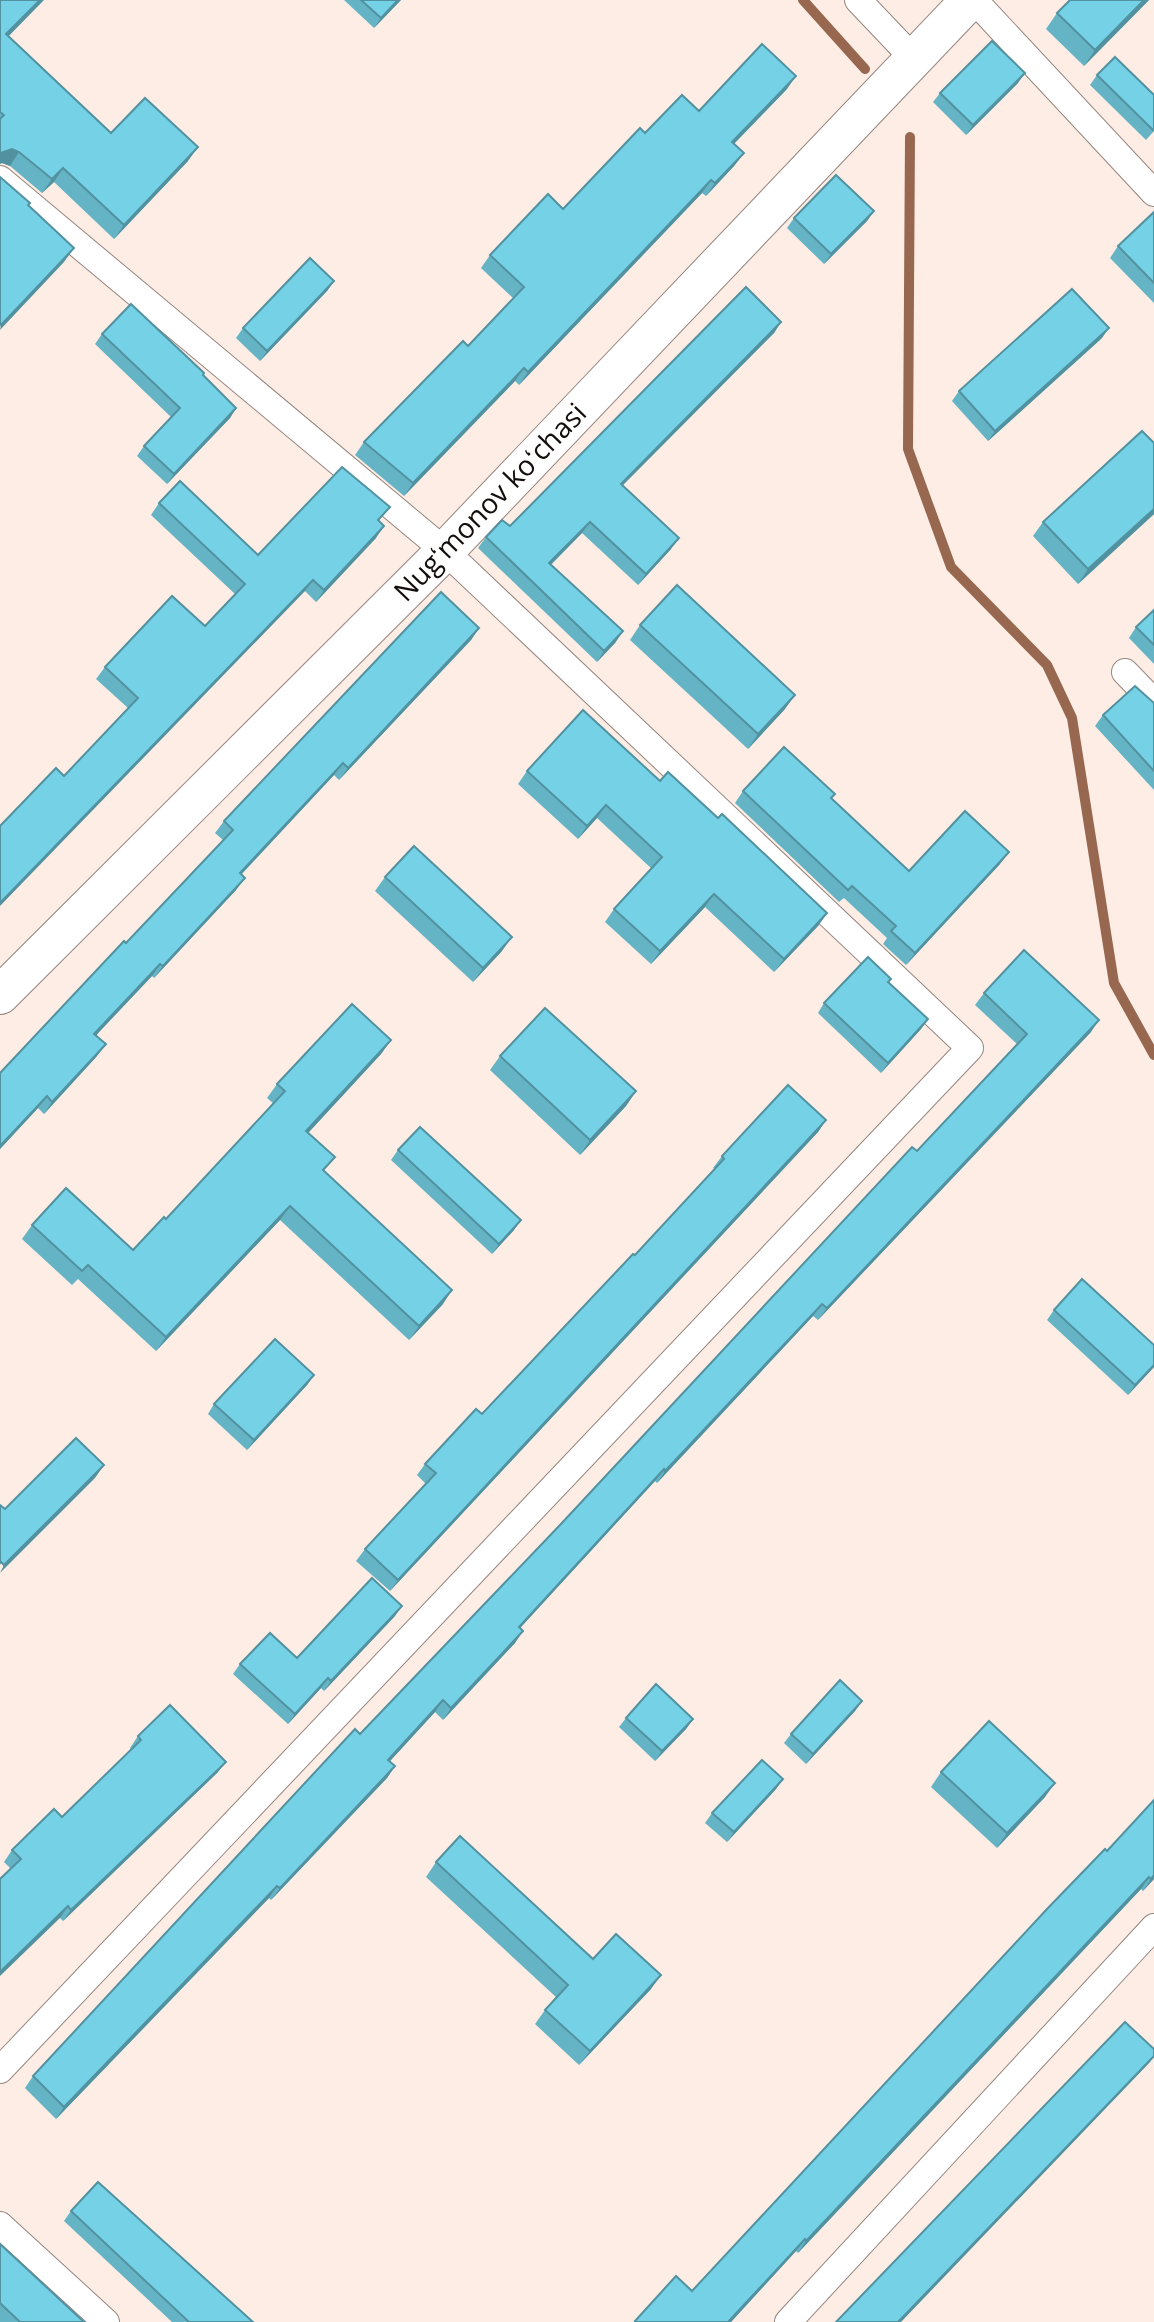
<svg xmlns="http://www.w3.org/2000/svg" width="1154" height="2322" viewBox="0 0 1154 2322" font-family="'Open Sans',sans-serif">
<style>
.lines{fill:none;stroke-linecap:round;stroke-linejoin:round}
.stream{stroke:#97684f;stroke-width:10}
.street-casing{stroke:#95867f;stroke-width:28}
.secondary-casing{stroke:#95867f;stroke-width:40}
.street{stroke:#fff;stroke-width:26}
.secondary{stroke:#fff;stroke-width:38}
.wall{fill:#65b4c5}
.shaded-wall{fill:#5292a0}
.building{fill:#75d1e5;stroke:#5292a0;stroke-width:2}
.labels{text-anchor:middle;stroke-width:6;stroke-linejoin:round;paint-order:stroke}
.street-label{font-size:28px;fill:#130e0b;stroke:#fff}
</style>
<rect width="100%" height="100%" fill="#fdede5"/>
<g class="lines">
<!-- stream -->
<g class="stream">
<polyline points="803,0 865,69"/>
<polyline points="910,137 908,449 951,567 1047,665 1072,718 1114,983 1154,1055"/>
</g>
<!-- street casing -->
<g class="street-casing">
<g id="street">
<polyline points="858,0 914,59"/>
<polyline points="974,0 1154,193"/>
<polyline points="0,179 445,551 970,1048 0,2070"/>
<polyline points="1125,672 1154,702"/>
<polyline points="0,2225 106,2322"/>
<polyline points="788,2322 1154,1927"/>
</g>
</g>
<!-- secondary casing -->
<g class="secondary-casing">
<polyline id="secondary" points="0,995 445,551 970,0"/>
</g>
<!-- street -->
<use href="#street" class="street"/>
<!-- secondary -->
<use href="#secondary" class="secondary"/>
</g>
<!-- wall -->
<g class="wall">
<polygon points="0,0 9,36 111,133 188,161 114,239 54,182 42,193 10,166 2,163 0,164"/>
<polygon points="344,0 401,0 374,28"/>
<polygon points="1149,0 1084,66 1046,29 1057,13"/>
<polygon points="1097,75 1154,131 1146,140 1090,85"/>
<polygon points="1018,83 966,135 933,102 940,93"/>
<polygon points="787,89 734,144 744,153 734,166 706,196 702,193 519,385 515,381 404,496 355,455 364,442 468,346 513,298 481,268 490,255 563,209 645,133 699,111"/>
<polygon points="874,211 867,221 824,264 787,228 794,218"/>
<polygon points="1154,212 1154,303 1110,258 1118,246"/>
<polygon points="334,281 327,291 260,361 236,338 243,328"/>
<polygon points="781,322 774,333 622,486 671,549 638,585 582,533 551,565 623,631 615,643 597,662 478,548 486,537 510,526"/>
<polygon points="102,334 203,375 236,408 230,418 167,484 137,456 144,446 171,417 95,344"/>
<polygon points="1102,338 988,441 952,401 959,391"/>
<polygon points="159,503 258,555 379,521 376,538 316,602 305,591 64,776 128,708 96,679 105,667 205,626 235,594 151,515"/>
<polygon points="1154,514 1078,584 1033,536 1043,522"/>
<polygon points="1154,610 1154,664 1129,638 1136,627"/>
<polygon points="640,625 785,709 748,749 630,640"/>
<polygon points="479,628 471,640 339,780 334,775 241,875 236,890 154,978 152,976 96,1035 97,1056 44,1114 38,1108 0,1149 0,1073 126,943 223,840 215,833 224,821"/>
<polygon points="1154,703 1154,790 1095,726 1103,715"/>
<polygon points="527,771 660,781 718,818 827,913 818,926 774,972 705,907 651,964 605,922 614,909 652,869 597,818 578,839 518,784"/>
<polygon points="743,791 835,794 831,799 909,871 1000,864 906,965 883,944 887,938 844,898 839,902 735,803"/>
<polygon points="385,877 502,951 473,982 375,891"/>
<polygon points="888,983 928,1019 921,1029 881,1073 818,1013 824,1003"/>
<polygon points="984,993 1091,1032 818,1320 813,1316 657,1483 655,1481 520,1628 515,1643 443,1720 435,1712 390,1761 395,1766 387,1778 271,1900 269,1898 56,2119 25,2088 33,2076 917,1151 1017,1044 975,1005"/>
<polygon points="391,1040 381,1054 308,1133 325,1172 443,1304 409,1340 280,1220 156,1351 78,1279 72,1285 22,1239 32,1225 133,1250 166,1219 274,1104 267,1098 277,1084"/>
<polygon points="500,1056 636,1091 626,1106 580,1155 490,1070"/>
<polygon points="826,1120 818,1132 390,1591 356,1561 365,1549 426,1484 417,1475 425,1464 482,1414 635,1255 715,1169 713,1168 722,1156"/>
<polygon points="398,1150 514,1230 492,1254 391,1160"/>
<polygon points="1054,1310 1154,1345 1154,1367 1128,1395 1047,1320"/>
<polygon points="314,1375 307,1385 247,1450 208,1414 214,1404"/>
<polygon points="395,1616 324,1691 321,1688 288,1724 233,1674 240,1664 297,1658"/>
<polygon points="862,1701 855,1711 806,1764 784,1743 791,1734"/>
<polygon points="626,1718 693,1719 686,1729 655,1761 619,1727"/>
<polygon points="138,1736 226,1762 217,1773 63,1921 4,1862 12,1850 62,1817 131,1750 130,1748"/>
<polygon points="941,1772 1045,1797 997,1848 931,1787"/>
<polygon points="783,1779 776,1789 727,1842 705,1823 712,1813"/>
<polygon points="1105,1849 1154,1879 1143,1891 1141,1889 798,2253 796,2251 731,2322 634,2322 676,2276 692,2291"/>
<polygon points="436,1862 593,1959 651,1989 579,2065 535,2024 545,2010 557,1998 426,1877"/>
<polygon points="71,2211 253,2322 172,2322 64,2221"/>
<polygon points="0,2244 84,2322 0,2322"/>
</g>
<!-- shaded-wall -->
<g class="shaded-wall">
<polygon points="40,0 44,0 0,45 6,34"/>
<polygon points="398,0 401,0 374,28 381,18"/>
<polygon points="1144,0 1149,0 1084,66 1095,50"/>
<polygon points="1025,73 1018,83 966,135 973,125"/>
<polygon points="796,76 787,89 723,155 732,142"/>
<polygon points="198,147 188,161 114,239 124,225"/>
<polygon points="12,149 19,152 10,166 2,163 0,164 0,153"/>
<polygon points="744,153 734,166 706,196 715,183"/>
<polygon points="63,168 54,182 42,193 52,179"/>
<polygon points="711,180 702,193 519,385 528,372"/>
<polygon points="874,211 867,221 824,264 831,254"/>
<polygon points="74,248 64,262 0,330 1,325"/>
<polygon points="334,281 327,291 260,361 267,351"/>
<polygon points="781,322 774,333 613,495 621,484"/>
<polygon points="1109,328 1102,338 988,441 995,431"/>
<polygon points="524,368 515,381 404,496 413,483"/>
<polygon points="236,408 230,418 167,484 174,474"/>
<polygon points="1154,509 1154,514 1078,584 1088,569"/>
<polygon points="590,522 582,533 541,574 549,563"/>
<polygon points="384,526 376,538 316,602 324,590"/>
<polygon points="679,538 671,549 638,585 646,574"/>
<polygon points="313,580 305,591 0,906 0,903"/>
<polygon points="479,628 471,640 339,780 348,768"/>
<polygon points="623,631 615,643 597,662 604,651"/>
<polygon points="795,695 785,709 748,749 758,734"/>
<polygon points="343,763 334,775 231,885 240,873"/>
<polygon points="606,805 597,818 578,839 587,826"/>
<polygon points="1009,852 1000,864 906,965 915,953"/>
<polygon points="245,878 236,890 154,978 163,966"/>
<polygon points="714,894 705,907 651,964 660,951"/>
<polygon points="827,913 818,926 774,972 784,959"/>
<polygon points="512,937 502,951 473,982 483,968"/>
<polygon points="160,964 152,976 86,1046 94,1034"/>
<polygon points="928,1019 921,1029 881,1073 888,1063"/>
<polygon points="1099,1020 1091,1032 818,1320 827,1308"/>
<polygon points="391,1040 381,1054 297,1145 306,1131"/>
<polygon points="106,1044 97,1056 44,1114 52,1102"/>
<polygon points="636,1091 626,1106 580,1155 590,1140"/>
<polygon points="47,1096 38,1108 0,1149 0,1146"/>
<polygon points="826,1120 818,1132 390,1591 398,1580"/>
<polygon points="290,1206 280,1220 156,1351 166,1337"/>
<polygon points="521,1220 514,1230 492,1254 499,1244"/>
<polygon points="452,1290 443,1304 409,1340 419,1326"/>
<polygon points="822,1304 813,1316 657,1483 665,1471"/>
<polygon points="1154,1365 1154,1367 1128,1395 1135,1385"/>
<polygon points="314,1375 307,1385 247,1450 254,1440"/>
<polygon points="104,1465 95,1478 0,1573 4,1565"/>
<polygon points="664,1469 655,1481 510,1639 519,1627"/>
<polygon points="402,1606 395,1616 324,1691 331,1681"/>
<polygon points="523,1631 515,1643 443,1720 451,1708"/>
<polygon points="328,1678 321,1688 288,1724 295,1714"/>
<polygon points="443,1700 435,1712 380,1772 388,1760"/>
<polygon points="862,1701 855,1711 806,1764 813,1754"/>
<polygon points="693,1719 686,1729 655,1761 662,1751"/>
<polygon points="226,1762 217,1773 63,1921 71,1910"/>
<polygon points="395,1766 387,1778 271,1900 280,1888"/>
<polygon points="783,1779 776,1789 727,1842 734,1832"/>
<polygon points="1055,1783 1045,1797 997,1848 1007,1833"/>
<polygon points="1154,1875 1154,1879 1143,1891 1151,1879"/>
<polygon points="1149,1877 1141,1889 798,2253 806,2241"/>
<polygon points="277,1886 269,1898 56,2119 64,2107"/>
<polygon points="68,1906 60,1918 0,1976 0,1972"/>
<polygon points="661,1975 651,1989 579,2065 590,2051"/>
<polygon points="1154,2056 1150,2062 901,2322 898,2322"/>
<polygon points="805,2239 796,2251 731,2322 728,2322"/>
</g>
<!-- building -->
<g class="building">
<polygon points="0,0 40,0 6,34 111,133 145,98 198,147 124,225 63,168 52,179 19,152 12,149 0,153 0,119 4,115 0,112"/>
<polygon points="361,0 398,0 381,18"/>
<polygon points="1070,0 1144,0 1095,50 1057,13"/>
<polygon points="992,41 1025,73 973,125 940,93"/>
<polygon points="762,44 796,76 732,142 744,153 715,183 711,180 528,372 524,368 413,483 364,442 463,341 468,346 524,287 490,255 548,194 563,209 640,128 645,133 682,95 699,111"/>
<polygon points="1115,57 1154,95 1154,129 1153,130 1097,75"/>
<polygon points="836,175 874,211 831,254 794,218"/>
<polygon points="0,177 30,203 28,205 74,248 1,325 0,323"/>
<polygon points="1154,212 1154,283 1118,246"/>
<polygon points="310,258 334,281 267,351 243,328"/>
<polygon points="746,287 781,322 621,484 679,538 646,574 590,522 549,563 623,631 604,651 486,537 502,520 510,526"/>
<polygon points="1072,289 1109,328 995,431 959,391"/>
<polygon points="131,304 204,373 203,375 236,408 174,474 144,446 180,408 102,334"/>
<polygon points="1142,431 1154,443 1154,509 1088,569 1043,522"/>
<polygon points="342,467 390,507 378,520 384,526 324,590 313,580 0,903 0,826 56,768 64,776 138,698 105,667 172,596 205,626 245,584 159,503 180,481 258,555"/>
<polygon points="677,585 795,695 758,734 640,625"/>
<polygon points="441,592 479,628 348,768 343,763 240,873 245,878 163,966 160,964 94,1034 106,1044 52,1102 47,1096 0,1146 0,1073 124,941 126,943 233,830 224,821"/>
<polygon points="1154,610 1154,645 1136,627"/>
<polygon points="1135,686 1154,703 1154,771 1103,715"/>
<polygon points="583,710 660,781 668,772 718,818 722,814 827,913 784,959 714,894 660,951 614,909 662,857 606,805 587,826 527,771"/>
<polygon points="784,747 835,794 831,798 909,871 965,811 1009,852 915,953 891,931 896,926 852,886 848,890 743,791"/>
<polygon points="414,846 512,937 483,968 385,877"/>
<polygon points="1024,950 1099,1020 827,1308 822,1304 665,1471 664,1469 519,1627 523,1631 451,1708 443,1700 388,1760 395,1766 280,1888 277,1886 64,2107 33,2076 355,1729 360,1734 560,1525 912,1147 917,1151 1027,1034 984,993"/>
<polygon points="868,957 891,979 888,982 928,1019 888,1063 824,1003"/>
<polygon points="352,1004 391,1040 306,1131 335,1157 323,1170 452,1290 419,1326 290,1206 166,1337 88,1265 82,1271 32,1225 66,1188 133,1250 164,1217 166,1219 285,1091 277,1084"/>
<polygon points="545,1008 636,1091 590,1140 500,1056"/>
<polygon points="788,1085 826,1120 398,1580 365,1549 436,1473 425,1464 476,1409 482,1414 633,1254 635,1255 724,1159 722,1156"/>
<polygon points="420,1127 521,1220 499,1244 398,1150"/>
<polygon points="1082,1279 1154,1345 1154,1365 1135,1385 1054,1310"/>
<polygon points="275,1339 314,1375 254,1440 214,1404"/>
<polygon points="76,1438 104,1465 4,1565 1,1562 0,1563 0,1505 5,1509"/>
<polygon points="372,1578 402,1606 331,1681 328,1678 295,1714 240,1664 270,1633 297,1658"/>
<polygon points="840,1680 862,1701 813,1754 791,1734"/>
<polygon points="656,1684 693,1719 662,1751 626,1718"/>
<polygon points="170,1705 226,1762 71,1910 68,1906 0,1972 0,1879 21,1859 12,1850 54,1809 62,1817 141,1740 138,1736"/>
<polygon points="989,1721 1055,1783 1007,1833 941,1772"/>
<polygon points="762,1760 783,1779 734,1832 712,1813"/>
<polygon points="1154,1800 1154,1875 1151,1879 1149,1877 806,2241 805,2239 728,2322 636,2322 635,2321 676,2276 692,2291 1047,1909 1105,1849 1107,1851"/>
<polygon points="460,1836 593,1959 616,1934 661,1975 590,2051 545,2010 568,1985 436,1862"/>
<polygon points="1125,2022 1154,2049 1154,2056 898,2322 836,2322"/>
<polygon points="98,2182 253,2322 189,2322 71,2211"/>
<polygon points="0,2244 84,2322 20,2322 0,2303"/>
</g>
<g class="labels">
<!-- street labels -->
<g class="street-label">
<text transform="translate(490 502) rotate(-46)" y="10">Nugʻmonov koʻchasi</text>
</g>
</g>
</svg>
